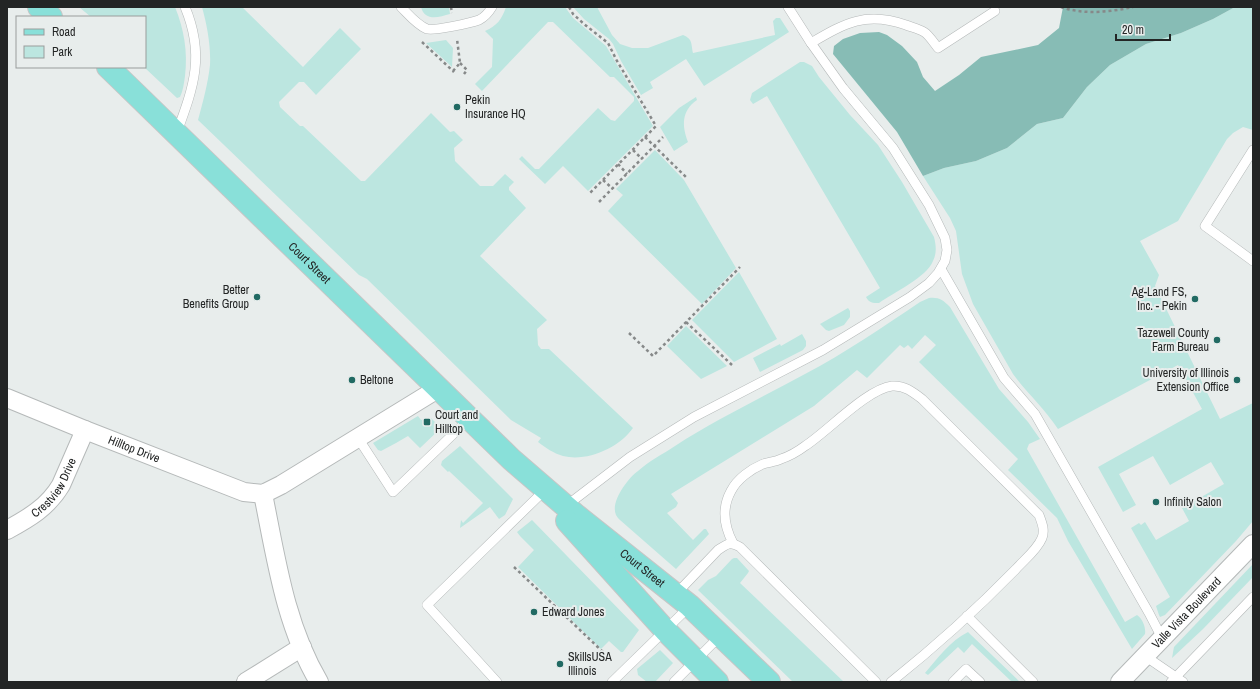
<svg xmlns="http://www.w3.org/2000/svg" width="1260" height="689" viewBox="0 0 1260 689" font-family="'Archivo Narrow',sans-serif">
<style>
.green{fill:#bce6e0}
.forest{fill:#87bcb5}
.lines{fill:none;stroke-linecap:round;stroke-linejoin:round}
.lane-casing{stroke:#b5b9b9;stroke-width:10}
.street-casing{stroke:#b5b9b9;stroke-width:20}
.primary-casing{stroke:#c6c6c6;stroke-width:24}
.path{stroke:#868989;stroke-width:2.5;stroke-dasharray:3 3;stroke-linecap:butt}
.lane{stroke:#fff;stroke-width:9}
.street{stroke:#fff;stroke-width:18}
.primary{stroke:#89e0d9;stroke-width:22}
.poi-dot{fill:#216a63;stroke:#e8edec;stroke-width:1.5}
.labels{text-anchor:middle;stroke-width:4;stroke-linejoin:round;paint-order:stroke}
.poi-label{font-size:12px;fill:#232525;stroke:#e8edec;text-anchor:start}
.street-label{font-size:12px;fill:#232525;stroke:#e8edec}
</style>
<rect width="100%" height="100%" fill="#e8edec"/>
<!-- green -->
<g class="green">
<path d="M79,7H175C184,29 188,52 185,76C184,83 183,91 180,97L177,98L144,67L145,17H91Z"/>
<path d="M202,7H242L303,67L340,28L361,49L316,95L304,82H299L279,102L280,107L300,126H303L361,181H365L431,113L450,132L454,131L463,140L454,148L455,161L480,186H493L505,174L514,182L509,187V190L526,208L480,256L547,320L537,329L538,345L541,349H549L633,428C619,448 587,462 563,456C553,453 546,448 538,442L541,438L511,420L367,279L359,275L198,120C203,102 208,83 210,65C211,46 207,25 202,7Z"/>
<path d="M421,7H449L450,14C439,17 425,22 421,7Z"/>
<path d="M506,7H565L573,18L606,46L653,126L588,191L563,166L545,184L519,159L522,156L535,169H539L598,108L611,120L615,121L634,101V97L614,77H610L553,22H548L482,91L475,84L492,67L493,39L485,31C497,26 502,19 506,7Z"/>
<path d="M573,7H597L612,35L620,44L632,48H648L683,35C693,39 691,44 693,53L775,35L773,21L776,18H780L789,32L704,86L686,59L650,82L653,88L641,95L621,61L613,44L609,39L584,19Z"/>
<path d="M1235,7H1253V130L1243,127L1233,133L1227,139L1178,221L1140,241L1159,275L1155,286L1220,419L1253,403V521L1236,541L1165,615L1160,617L1159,615L1156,606L1170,597L1131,528L1139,523L1141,525L1145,522L1156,540L1189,521L1182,508L1224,484L1211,462L1170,485L1153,456L1119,474L1136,505L1123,512L1098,467L1202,409L1178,365L1058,429C1045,409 1027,393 1013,374L973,304L962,274L956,231L950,218L923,176L944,168L976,161L1007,148L1037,124L1063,118L1087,87L1110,65L1146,44L1181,33L1213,19Z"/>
<polygon points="446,40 453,48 452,67 426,43"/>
<path d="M800,62H804L812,66L819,77L850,115L878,145L902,182L934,237C936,245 937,253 933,261C927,277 893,293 879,303C873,303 869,303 866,297L880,288L767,96L753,104L750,100L752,93Z"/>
<path d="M696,97L697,100C681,111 682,126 688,142L674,151L660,127L679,108Z"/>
<polygon points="655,150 684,180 736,268 702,304 608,211 623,195 616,189"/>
<polygon points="739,272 777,339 734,362 692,320"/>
<path d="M929,298C939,297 943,300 950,307L999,389L1028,422L1040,439L1029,444L1027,449L1125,622L1137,615C1143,619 1146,628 1145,634L1132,649L1068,541L1057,518L1008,470L1018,459L919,362L936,345L925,335L912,349L908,345L904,348L900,345L867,378L857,370L814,406L671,494L678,503L676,507L667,513L693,540L704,529H706L709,534L676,569L620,520C618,518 617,517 616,515C610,502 628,478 638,471C649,461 663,454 675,446C717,419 761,398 805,374C845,353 883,327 920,302Z"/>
<polygon points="848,308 850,311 850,317 844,325 829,331 826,330 820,324"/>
<polygon points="686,326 727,366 701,379 667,346"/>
<polygon points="802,334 806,341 806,346 803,350 760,372 753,358 780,344 781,346"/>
<polygon points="418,416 421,420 426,418 431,418 441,428 420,448 408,436 396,443 381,451 378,450 373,443"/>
<polygon points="460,446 513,499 505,515 499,519 490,507 460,528 461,520 463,523 483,503 449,471 448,472 441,465 442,461"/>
<polygon points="532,520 639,630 623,652 621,652 609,641 601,649 518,567 534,550 520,536 517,532"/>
<polygon points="734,558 737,558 749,571 748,573 740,583 844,682 793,682 698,590 708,580 716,576 732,559"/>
<polygon points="1253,564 1253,577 1203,629 1172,658 1174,647"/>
<path d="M968,632L970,634L1020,682H1012L972,644L964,653L958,647L928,675L925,673C938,658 950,641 968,632Z"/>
<polygon points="660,650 673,663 655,682 647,682 638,675 637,669"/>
</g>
<!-- forest -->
<polygon class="forest" points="1063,7 1235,7 1213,19 1181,33 1146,44 1110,65 1087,87 1063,118 1037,124 1007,148 976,161 944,168 923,176 897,132 833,54 834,46 843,39 860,33 879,32 887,35 902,46 917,62 923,77 935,91 959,75 981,57 1038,45 1059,28"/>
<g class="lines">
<!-- lane casing -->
<g class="lane-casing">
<g id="lane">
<path d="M401,7C409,15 417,25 427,29C434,31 471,23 479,20C485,17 489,12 492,7"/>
<path d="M811,43C845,23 866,11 906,25C911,27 919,29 924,32C929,35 934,43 938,48L995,11"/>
<path d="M177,132C194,86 205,55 185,7"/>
<polyline points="1253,150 1205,226 1253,261"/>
<polyline points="941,269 1004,378 1035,414 1149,613 1162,638"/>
<polyline points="358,438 393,492 470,418"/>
<polyline points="566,506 630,457 694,417 823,350 910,297 929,283 938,273 945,261 947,250 945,238 929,205 893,148 843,88 811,43 788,7"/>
<path d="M733,543C724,526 721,509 731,491C737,479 751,469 763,464C769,462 775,462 781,459C790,456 797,452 805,446C827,432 867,389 892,386C904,385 913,392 922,399L1039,515C1042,523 1045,530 1042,538C1037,550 1024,560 1016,569C977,609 935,647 891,682"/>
<path d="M676,594L718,550C727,544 730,541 740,547L876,682"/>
<polyline points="967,616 1033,682"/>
<polyline points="1145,656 1183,682"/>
<polyline points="497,682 427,605 546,489"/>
<polyline points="612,682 690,606"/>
<polyline points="674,682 721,635"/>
<polyline points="953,682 966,669 980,682"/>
<polyline points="1171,682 1253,597"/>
</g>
</g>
<!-- street casing -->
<g class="street-casing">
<g id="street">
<path id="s1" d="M7,398L85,430L244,492L263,494L281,485L439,388"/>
<path d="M263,494C276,558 285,625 319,682"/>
<path id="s2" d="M7,530C29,518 48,507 61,485L85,430"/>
<polyline points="246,682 302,647"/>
<path id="s3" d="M1120,682L1253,544"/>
</g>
</g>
<!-- primary casing -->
<g class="primary-casing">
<g id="primary">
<polyline points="39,7 51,17"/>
<path id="s4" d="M108,67L511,459L577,516L690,606L769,682"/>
<polyline points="567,521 665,630 717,682"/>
</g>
</g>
<!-- path -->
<g class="path">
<polyline points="451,7 452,13"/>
<polyline points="569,7 573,14 584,24 608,43 617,61 656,126 590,193"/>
<path d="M1061,7C1084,15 1110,12 1133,7"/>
<polyline points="422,42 454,72"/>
<polyline points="460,63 467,70 464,74"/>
<polyline points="453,71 460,63 457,39"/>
<polyline points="645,137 687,178"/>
<polyline points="633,150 642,159"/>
<polyline points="618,164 627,174"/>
<polyline points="603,180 613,189"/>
<polyline points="599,202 663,137"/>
<polyline points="686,322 732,365"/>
<polyline points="629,333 653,356 740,267"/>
<polyline points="514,567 603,652"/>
</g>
<!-- lane -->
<use href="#lane" class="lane"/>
<!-- street -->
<use href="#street" class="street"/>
<!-- primary -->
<use href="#primary" class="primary"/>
</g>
<!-- markers -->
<g class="poi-dot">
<circle cx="457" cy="107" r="4"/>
<circle cx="257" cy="297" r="4"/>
<circle cx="1195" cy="299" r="4"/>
<circle cx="1217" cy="340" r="4"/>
<circle cx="352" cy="380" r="4"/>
<circle cx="1237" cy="380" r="4"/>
<rect x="423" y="418" width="8" height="8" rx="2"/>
<circle cx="1156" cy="502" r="4"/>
<circle cx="534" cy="612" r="4"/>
<circle cx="560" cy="664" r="4"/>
</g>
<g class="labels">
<!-- poi labels -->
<g class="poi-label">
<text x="465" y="104">Pekin<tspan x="465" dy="14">Insurance HQ</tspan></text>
<text x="249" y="294" text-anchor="end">Better<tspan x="249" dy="14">Benefits Group</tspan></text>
<text x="1187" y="296" text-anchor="end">Ag-Land FS,<tspan x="1187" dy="14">Inc. - Pekin</tspan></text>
<text x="1209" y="337" text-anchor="end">Tazewell County<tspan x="1209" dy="14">Farm Bureau</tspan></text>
<text x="1229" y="377" text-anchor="end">University of Illinois<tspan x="1229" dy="14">Extension Office</tspan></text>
<text x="360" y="384">Beltone</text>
<text x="435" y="419">Court and<tspan x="435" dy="14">Hilltop</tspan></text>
<text x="1164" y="506">Infinity Salon</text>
<text x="542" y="616">Edward Jones</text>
<text x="568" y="661">SkillsUSA<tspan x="568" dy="14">Illinois</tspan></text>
</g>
<!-- street labels -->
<g class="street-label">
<text dy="4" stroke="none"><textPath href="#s4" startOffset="281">Court Street</textPath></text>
<text dy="4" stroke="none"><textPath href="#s1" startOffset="137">Hilltop Drive</textPath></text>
<text dy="4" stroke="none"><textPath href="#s2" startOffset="65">Crestview Drive</textPath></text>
<text dy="4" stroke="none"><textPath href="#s4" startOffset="733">Court Street</textPath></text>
<text dy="4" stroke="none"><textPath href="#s3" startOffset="96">Valle Vista Boulevard</textPath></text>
</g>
</g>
<!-- border -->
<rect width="1260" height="689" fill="none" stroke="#232525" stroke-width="16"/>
<!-- legend -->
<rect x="16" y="16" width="130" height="52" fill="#e8edec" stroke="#999d9c"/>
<rect x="24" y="29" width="20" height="6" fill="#89e0d9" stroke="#999d9c"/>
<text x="52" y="36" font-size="12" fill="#232525">Road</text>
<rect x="24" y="46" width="20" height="12" fill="#bce6e0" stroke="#999d9c"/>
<text x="52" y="56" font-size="12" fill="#232525">Park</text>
<!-- scale -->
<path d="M1116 34v6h54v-6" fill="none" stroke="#232525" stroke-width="2"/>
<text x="1122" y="34" font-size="12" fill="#232525" stroke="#e8edec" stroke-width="3" paint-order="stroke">20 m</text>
</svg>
